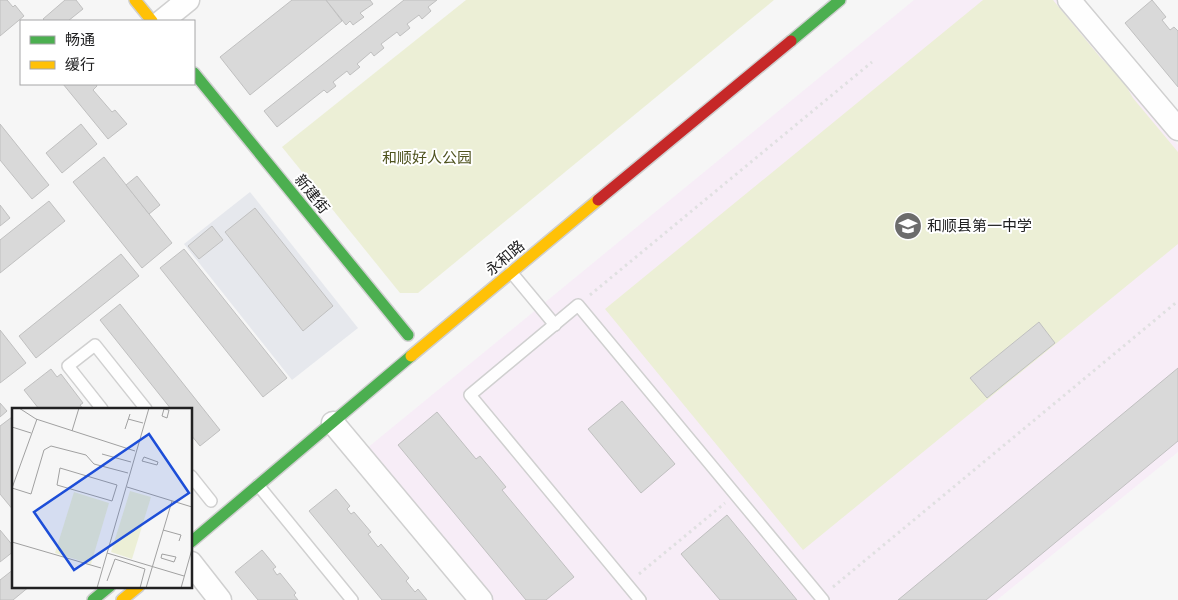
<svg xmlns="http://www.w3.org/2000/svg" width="1178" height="600" viewBox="0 0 1178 600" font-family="'DM Sans','Noto Sans SC',sans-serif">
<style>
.built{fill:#e6e8ed}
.education{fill:#f7edf7}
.green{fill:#ecefd6}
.building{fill:#d9d9d9;stroke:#c0c0c0}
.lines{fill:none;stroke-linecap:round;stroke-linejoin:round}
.lane-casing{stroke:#d0d0d0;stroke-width:14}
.street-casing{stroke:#d0d0d0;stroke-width:25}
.fast-casing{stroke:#d0d0d0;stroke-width:14}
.slow-casing{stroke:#d0d0d0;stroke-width:14}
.jam-casing{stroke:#d0d0d0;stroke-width:14}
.path{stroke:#e0e0e1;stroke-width:3;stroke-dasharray:2.5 4;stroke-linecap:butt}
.lane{stroke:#fefefe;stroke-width:11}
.street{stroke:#fefefe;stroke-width:22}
.fast{stroke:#4caf50;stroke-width:11}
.slow{stroke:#ffc107;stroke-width:11}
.jam{stroke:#c62828;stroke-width:11}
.labels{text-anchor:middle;stroke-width:4;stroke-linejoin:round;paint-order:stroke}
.park-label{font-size:15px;fill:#4f531f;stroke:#fff}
.street-label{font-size:15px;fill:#212122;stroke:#fff}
.poi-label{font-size:15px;fill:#212122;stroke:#fff;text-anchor:start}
.inset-road{fill:none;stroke:#a1a1a1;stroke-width:1}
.view{fill:#1d4ed8;fill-opacity:0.15;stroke:#1d4ed8;stroke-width:2.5}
.inset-edge{fill:none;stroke:#212122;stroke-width:2.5}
</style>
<rect width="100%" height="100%" fill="#f6f6f6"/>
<!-- built -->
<polygon class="built" points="250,192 358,328 292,380 184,244"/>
<!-- education -->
<polygon class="education" points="914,0 1059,0 1178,145 1178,452 997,600 490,600 366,449"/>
<!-- green -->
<g class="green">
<polygon points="466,0 774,0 418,293 400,293 282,147"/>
<polygon points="983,0 1053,0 1100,57 1110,67 1125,84 1133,98 1178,152 1178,244 803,550 605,309"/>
</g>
<!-- building -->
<g class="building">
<polygon points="0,0 7,0 13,7 15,5 24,16 0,36"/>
<polygon points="65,0 76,0 83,9 68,21 45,21 43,19"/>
<polygon points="292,0 326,0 342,21 250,95 220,57"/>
<polygon points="326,0 370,0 373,4 360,13 364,17 353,25 350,21 346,25"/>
<polygon points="404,0 437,0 428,7 431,11 422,19 419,15 407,24 410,28 400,36 397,32 381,44 384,48 374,56 371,52 357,64 360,67 350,75 347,71 333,82 336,86 327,93 324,90 277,127 264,111"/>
<polygon points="1152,0 1166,17 1162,20 1170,30 1174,27 1178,31 1178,87 1125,23"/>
<polygon points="63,84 96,84 97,86 93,90 112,112 115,110 127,124 108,139"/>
<polygon points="0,124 49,185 32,199 0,160"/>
<polygon points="81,124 97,144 62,173 46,153"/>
<polygon points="104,157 172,243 142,268 73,182"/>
<polygon points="137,176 160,205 149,214 126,185"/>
<polygon points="49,201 65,221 0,273 0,240"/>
<polygon points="0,205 10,218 0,226"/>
<polygon points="255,208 333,306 303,331 225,232"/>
<polygon points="212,226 223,240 199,259 188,246"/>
<polygon points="184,249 287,378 263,397 160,268"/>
<polygon points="121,254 139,276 36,358 19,336"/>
<polygon points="120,304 220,430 200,446 191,435 191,409 171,409 100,320"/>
<polygon points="1039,322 1055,343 987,398 970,378"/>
<polygon points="0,330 26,363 0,383"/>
<polygon points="1178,368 1178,441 986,600 898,600"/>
<polygon points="51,369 57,377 61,374 83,403 80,405 83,409 39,409 24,390"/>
<polygon points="622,401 675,464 641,493 588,429"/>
<polygon points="0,403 7,411 0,417"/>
<polygon points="437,412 476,459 480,456 506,487 502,490 574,577 546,600 526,600 398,445"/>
<polygon points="12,417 14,419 14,511 0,494 0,426"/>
<polygon points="336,489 350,506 347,509 351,514 354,512 371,532 368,534 378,547 381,544 409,578 406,581 415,592 418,589 427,600 382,600 309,511"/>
<polygon points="727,515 797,600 720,600 681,554"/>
<polygon points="0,530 14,547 14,551 0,562"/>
<polygon points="262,550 276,567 273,569 277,575 280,573 296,593 294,595 298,600 258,600 235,572"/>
<polygon points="14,569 14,586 30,586 13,600 0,600 0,580"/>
</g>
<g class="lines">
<!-- lane casing -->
<g class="lane-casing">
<g id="lane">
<polyline points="511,272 555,325"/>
<polyline points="102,409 68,366 95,345 146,409"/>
<polyline points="191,476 211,501"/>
<polyline points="258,485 352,600"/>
<polyline points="640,600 470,395 578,305 823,600"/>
</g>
</g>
<!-- street casing -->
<g class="street-casing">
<g id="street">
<polyline points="1069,0 1178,129"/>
<polyline points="162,21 188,0"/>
<polyline points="333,423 481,600"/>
<polyline points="191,563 220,600"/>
</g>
</g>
<!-- fast casing -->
<g class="fast-casing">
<g id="fast">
<polyline points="791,41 840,0"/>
<polyline points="194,73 408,335"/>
<polyline points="191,542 411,356"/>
<polyline points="93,600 110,586"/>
</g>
</g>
<!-- slow casing -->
<g class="slow-casing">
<g id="slow">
<polyline points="135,0 152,21"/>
<polyline points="411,356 598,200"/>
<polyline points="122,600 139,586"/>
</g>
</g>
<!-- jam casing -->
<g class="jam-casing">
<polyline id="jam" points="598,200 791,41"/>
</g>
<!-- path -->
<g class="path">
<polyline points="590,295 872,62"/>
<polyline points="639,574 725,503"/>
<polyline points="833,587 1178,301"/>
</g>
<!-- lane -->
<use href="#lane" class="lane"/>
<!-- street -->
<use href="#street" class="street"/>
<!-- fast -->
<use href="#fast" class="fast"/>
<!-- slow -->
<use href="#slow" class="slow"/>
<!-- jam -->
<use href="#jam" class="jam"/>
</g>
<!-- icons -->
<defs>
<g id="school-disc" transform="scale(1.4375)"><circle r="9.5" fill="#6c6c6c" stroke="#fff"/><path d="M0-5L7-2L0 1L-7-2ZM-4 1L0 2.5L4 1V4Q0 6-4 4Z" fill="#fff"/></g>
</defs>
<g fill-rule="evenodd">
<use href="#school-disc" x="908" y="226"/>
</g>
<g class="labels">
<!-- park labels -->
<g class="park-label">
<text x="427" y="163">和顺好人公园</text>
</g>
<!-- street labels -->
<g class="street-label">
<text transform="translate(312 194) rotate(51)" y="5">新建街</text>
<text transform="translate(505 258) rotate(-40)" y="5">永和路</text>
</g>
<!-- poi labels -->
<g class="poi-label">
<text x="927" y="231">和顺县第一中学</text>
</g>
</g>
<!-- overview -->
<g transform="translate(12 408)">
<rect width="180" height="180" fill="#f6f6f6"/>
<path d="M118,83L139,89L120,151L99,144ZM62,84L97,95L79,156L43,145Z" fill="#ecefd6"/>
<path class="inset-road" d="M7,0L24,11L123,43M152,1L157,2L155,10L150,8L152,1V0M25,11L0,80L19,86L32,42L39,38L74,47L82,56L116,65M116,11L131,15M0,19L19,25M113,21L118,6M60,23L67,0M90,46L119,54M132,49L146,54L145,57L130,53ZM48,60L105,77L100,93L45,77ZM115,79L180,99M151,122L169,127L167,133M0,134L89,160M95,145L172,168M150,146L164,149L162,154L149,150ZM95,173L103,151L133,161L128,180M85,180L137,0M134,180L160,93M169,180L180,141"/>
<path class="view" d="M137,26L177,85L62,162L22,104Z"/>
<rect width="180" height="180" class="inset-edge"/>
</g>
<!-- legend -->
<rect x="20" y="20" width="175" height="65" fill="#ffffff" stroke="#a6a6a7"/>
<rect x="30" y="36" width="25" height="8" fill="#4caf50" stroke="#a6a6a7"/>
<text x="65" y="45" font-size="15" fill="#212122">畅通</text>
<rect x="30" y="61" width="25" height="8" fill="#ffc107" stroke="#a6a6a7"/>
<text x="65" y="70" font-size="15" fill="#212122">缓行</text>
</svg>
